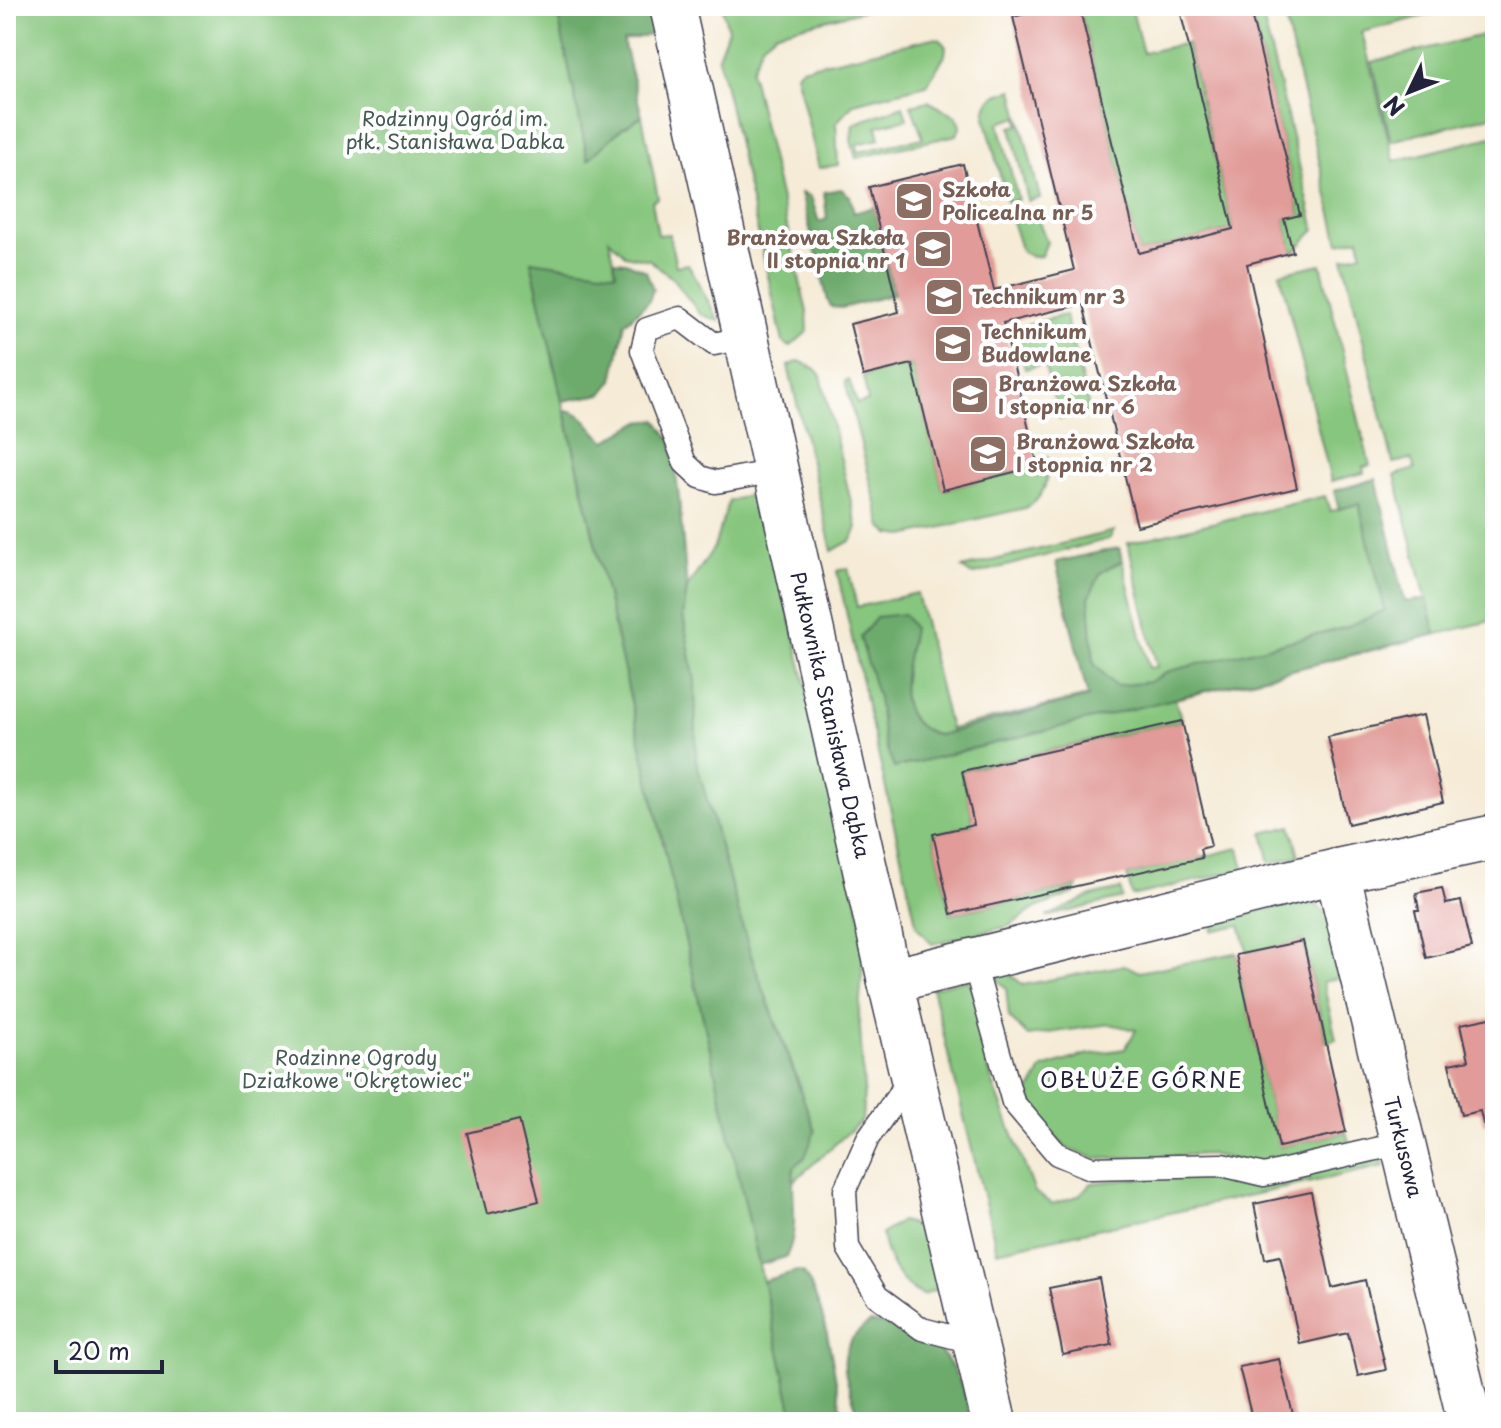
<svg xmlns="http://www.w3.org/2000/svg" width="1501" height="1428" viewBox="0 0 1501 1428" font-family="'Playpen Sans',sans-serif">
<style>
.green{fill:#87c67e;stroke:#54745c;stroke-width:2}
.forest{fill:#6dab6d;stroke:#486654;stroke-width:2}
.building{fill:#e19b98}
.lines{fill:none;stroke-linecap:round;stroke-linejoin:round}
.lane-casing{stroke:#424052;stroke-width:25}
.street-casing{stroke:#424052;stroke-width:47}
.secondary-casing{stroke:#424052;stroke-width:47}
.lane{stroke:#fff;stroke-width:22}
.street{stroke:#fff;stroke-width:44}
.secondary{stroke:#fff;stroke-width:44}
.labels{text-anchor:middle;stroke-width:8;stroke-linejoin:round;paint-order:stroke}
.park-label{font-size:20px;fill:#455b52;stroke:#fff}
.education-label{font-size:20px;font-weight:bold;fill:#785e54;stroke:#fff;text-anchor:start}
.street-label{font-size:20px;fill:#22223b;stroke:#fff}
.neighbourhood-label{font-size:22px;letter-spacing:2px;fill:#22223b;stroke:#fff}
</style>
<rect width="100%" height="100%" fill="#fff"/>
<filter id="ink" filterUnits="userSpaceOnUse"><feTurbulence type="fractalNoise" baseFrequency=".0125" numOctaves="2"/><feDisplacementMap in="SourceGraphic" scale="16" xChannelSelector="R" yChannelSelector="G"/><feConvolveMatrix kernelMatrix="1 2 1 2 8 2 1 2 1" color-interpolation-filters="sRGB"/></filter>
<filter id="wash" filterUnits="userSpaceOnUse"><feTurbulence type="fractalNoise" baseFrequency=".006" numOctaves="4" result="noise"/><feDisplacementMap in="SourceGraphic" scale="32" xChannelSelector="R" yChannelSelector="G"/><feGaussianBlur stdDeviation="1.8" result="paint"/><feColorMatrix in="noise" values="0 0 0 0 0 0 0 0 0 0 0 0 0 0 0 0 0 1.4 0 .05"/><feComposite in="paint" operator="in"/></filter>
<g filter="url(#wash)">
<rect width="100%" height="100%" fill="#f5ebd6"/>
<!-- green -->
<g class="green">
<polygon points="6,6 556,6 588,159 621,129 642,116 658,198 652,201 658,235 669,234 676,266 688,264 719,321 700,314 673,279 650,260 625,255 609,239 617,274 531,262 795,1422 6,1422"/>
<polygon points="722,6 881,6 777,32 762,44 751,71 807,312 808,331 790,347 783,342 718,56 728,30"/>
<polygon points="1079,6 1131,6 1143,53 1187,43 1233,229 1139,253"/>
<polygon points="1249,6 1260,6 1315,230 1293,253 1284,219 1300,214"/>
<polygon points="1282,6 1463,6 1362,32 1394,161 1495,136 1495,620 1175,699 1182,721 962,770 974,825 933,834 951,914 1078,886 1075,893 1036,908 1009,926 932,944 917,927 837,571 848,568 857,607 917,593 950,729 1088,696 1056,562 1119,548 1149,668 1157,667 1128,543 1325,496 1330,511 1339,509 1334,491 1376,479 1405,602 1426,599 1395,475 1415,469 1411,459 1393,463 1343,258 1362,253 1359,238 1339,243"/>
<polygon points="1495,32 1495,115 1391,141 1372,62"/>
<polygon points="933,38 940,39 946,47 945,55 927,85 854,103 836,123 838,165 819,168 796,73 802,68"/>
<path d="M1013,90L1040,198L1028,201L1011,127L1019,125L1018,117L999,123L1018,200L1007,202L985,117C985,98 997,94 1013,90Z"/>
<polygon points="928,101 957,117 961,125 957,135 856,158 851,140 853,124 903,106 907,119 877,126 880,139 857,144 858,152 923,138 911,105"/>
<polygon points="1036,214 1047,242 1041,256 1032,257 1022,252 1011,218"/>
<polygon points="1321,264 1370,466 1363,467 1364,473 1331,481 1280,273"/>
<polygon points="1065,315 1090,412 1060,419 1044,364 1025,369 1015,328"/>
<polygon points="799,361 816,369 821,376 857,527 852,540 832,551 788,366"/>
<path d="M912,364L943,490L1037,466V462L1048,458C1048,479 1046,498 1025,508L904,536L890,534L882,527L845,381L849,380L857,404L868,401L863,376Z"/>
<polygon points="748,495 766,515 865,935 859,1013 864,1090 862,1120 793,1182 794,1166 805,1157 800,1086 750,953 696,761 695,682 683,616 687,588 714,547 729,501"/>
<polygon points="1114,531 1109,539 972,575 962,568"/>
<polygon points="1291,826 1299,856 1270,863 1263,833"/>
<polygon points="1239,848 1244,869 1132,896 1127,875"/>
<polygon points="1121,889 1122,898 1046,917 1091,896"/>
<polygon points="1309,899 1334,919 1349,975 1323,982 1336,1039 1326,1042 1303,941 1248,953 1240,925 1212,931 1215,922"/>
<polygon points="1236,953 1279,1147 1346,1132 1349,1141 1268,1163 1242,1162 1210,1154 1097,1159 1066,1148 1040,1123 1028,1094 1043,1068 1085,1055 1125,1049 1136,1030 1110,1024 1028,1036 1009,1017 1006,988 987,969 1001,966 1023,985 1125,965 1139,972"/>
<polygon points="968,979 978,1005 981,1045 992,1081 1035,1192 1052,1204 1078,1196 1092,1183 1177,1175 1253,1180 1381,1155 1384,1166 997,1251 932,988"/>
<path d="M901,1221C933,1228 937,1261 940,1288L923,1295C899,1285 886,1259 882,1234Z"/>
</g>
<!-- forest -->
<g class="forest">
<polygon points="556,6 647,6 654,34 623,41 642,116 621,129 588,160"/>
<polygon points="841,189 850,196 854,213 874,207 894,294 842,308 831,307 828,301 801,193 811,197 819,222 827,219 824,192"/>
<polygon points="531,261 616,273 614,261 626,262 646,271 653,289 649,301 625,323 613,380 602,394 562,401"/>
<path d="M565,410C587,412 590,430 606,441L639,422L657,420L672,442L679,498L687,588L683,616L695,682L696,761L750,953L815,1131L805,1157L794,1167C790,1199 801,1227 786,1257L759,1265Z"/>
<path d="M1376,479L1405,602L1427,599L1436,634L894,768L884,741L878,698L860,637L877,617L904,614L913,628C907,667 885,721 939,735L1088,697L1056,562L1119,548L1122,561L1100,573L1089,598L1094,664L1115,686L1149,682L1170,671L1347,627L1385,610L1359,504L1339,509L1334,491Z"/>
<path d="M797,1271L804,1273C831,1319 832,1371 844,1422H795L763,1281Z"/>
<path d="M870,1323C935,1325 959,1364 972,1422H861C849,1384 827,1349 870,1323Z"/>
</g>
<g id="blocks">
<!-- building -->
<g class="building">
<polygon points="1056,6 1079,6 1139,253 1233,229 1179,6 1249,6 1300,215 1284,219 1293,252 1247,264 1297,488 1137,526 1083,304 1003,323 1038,466 943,490 912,364 863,376 850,324 899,312 869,187 963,164 994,290 1074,270 1013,17"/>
<polygon points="1423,715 1443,802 1348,824 1328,737"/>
<polygon points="1182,721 1211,846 1200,849 1202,858 951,914 933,834 974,825 962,771"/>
<polygon points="1442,888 1446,904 1461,901 1472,947 1426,958 1415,910 1419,910 1416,893"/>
<polygon points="1303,941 1346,1132 1279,1147 1236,955"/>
<polygon points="1495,1017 1495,1123 1483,1124 1480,1111 1461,1115 1449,1064 1469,1060 1461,1024"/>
<polygon points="519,1120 539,1201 487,1214 467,1133"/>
<polygon points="1311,1192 1332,1288 1365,1280 1386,1370 1358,1376 1348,1333 1300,1344 1280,1256 1265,1259 1254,1204"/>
<polygon points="1099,1278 1112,1345 1063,1355 1049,1288"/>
<polygon points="1279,1359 1295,1422 1253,1422 1239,1367"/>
</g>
</g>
</g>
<g filter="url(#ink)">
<use href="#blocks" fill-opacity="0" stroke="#424052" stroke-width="2"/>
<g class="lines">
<!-- lane casing -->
<g class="lane-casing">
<g id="lane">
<polyline points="746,337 714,344 680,318 647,329 642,350 685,463 700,477 716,482 776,471"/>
<polyline points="973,960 1013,1102 1057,1154 1091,1168 1222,1165 1264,1175 1402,1143"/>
<polyline points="912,1076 868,1138 845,1190 848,1248 877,1296 922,1329 976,1343"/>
</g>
</g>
<!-- street casing -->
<g class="street-casing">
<g id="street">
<polyline points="1337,871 1470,1422"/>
<polyline points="890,981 1337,871 1495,837"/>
</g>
</g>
<!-- secondary casing -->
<g class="secondary-casing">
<polyline id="secondary" points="672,6 890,981 994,1422"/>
</g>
<!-- lane -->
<use href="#lane" class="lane"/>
<!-- street -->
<use href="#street" class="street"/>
<!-- secondary -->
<use href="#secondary" class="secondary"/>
</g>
</g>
<!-- icons -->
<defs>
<g id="university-square" transform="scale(2)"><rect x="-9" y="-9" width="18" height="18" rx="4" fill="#8d6e63" stroke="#fff"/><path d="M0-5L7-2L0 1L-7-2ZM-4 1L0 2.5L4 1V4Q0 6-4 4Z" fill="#fff"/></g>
<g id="school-square" transform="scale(2)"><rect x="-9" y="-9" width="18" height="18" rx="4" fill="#8d6e63" stroke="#fff"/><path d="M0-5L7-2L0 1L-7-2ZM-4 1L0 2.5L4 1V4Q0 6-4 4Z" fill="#fff"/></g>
</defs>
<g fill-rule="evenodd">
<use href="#university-square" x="914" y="201"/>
<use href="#school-square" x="933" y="249"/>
<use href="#school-square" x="944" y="297"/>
<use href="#school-square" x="953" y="344"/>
<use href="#school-square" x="970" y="395"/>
<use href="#school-square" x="988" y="454"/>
</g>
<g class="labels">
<!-- park labels -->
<g class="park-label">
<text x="455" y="126">Rodzinny Ogród im.<tspan x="455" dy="23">płk. Stanisława Dabka</tspan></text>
<text x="356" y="1065">Rodzinne Ogrody<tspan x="356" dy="23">Działkowe "Okrętowiec"</tspan></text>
</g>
<!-- education labels -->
<g class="education-label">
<text x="942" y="197">Szkoła<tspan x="942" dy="23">Policealna nr 5</tspan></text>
<text x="905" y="245" text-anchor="end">Branżowa Szkoła<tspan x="905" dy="23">II stopnia nr 1</tspan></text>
<text x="972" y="304">Technikum nr 3</text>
<text x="981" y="339">Technikum<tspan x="981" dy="23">Budowlane</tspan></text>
<text x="998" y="391">Branżowa Szkoła<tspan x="998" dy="23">I stopnia nr 6</tspan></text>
<text x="1016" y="449">Branżowa Szkoła<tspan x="1016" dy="23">I stopnia nr 2</tspan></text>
</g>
<!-- street labels -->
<g class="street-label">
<text transform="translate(830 715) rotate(77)" y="7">Pułkownika Stanisława Dąbka</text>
<text transform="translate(1403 1147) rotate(76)" y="7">Turkusowa</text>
</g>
<!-- neighbourhood labels -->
<g class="neighbourhood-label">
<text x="1142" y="1088">OBŁUŻE GÓRNE</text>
</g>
</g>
<!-- margin -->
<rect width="1501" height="1428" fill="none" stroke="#fff" stroke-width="32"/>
<!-- north arrow -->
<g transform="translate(1409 92) rotate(227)" stroke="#ffffff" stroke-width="6" paint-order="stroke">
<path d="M0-6L14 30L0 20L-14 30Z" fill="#22223b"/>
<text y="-12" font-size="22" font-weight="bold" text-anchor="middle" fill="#22223b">N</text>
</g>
<!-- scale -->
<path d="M56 1360v12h106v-12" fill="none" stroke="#22223b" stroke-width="4"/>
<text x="68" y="1360" font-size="24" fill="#22223b" stroke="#ffffff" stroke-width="6" paint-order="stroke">20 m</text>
</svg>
